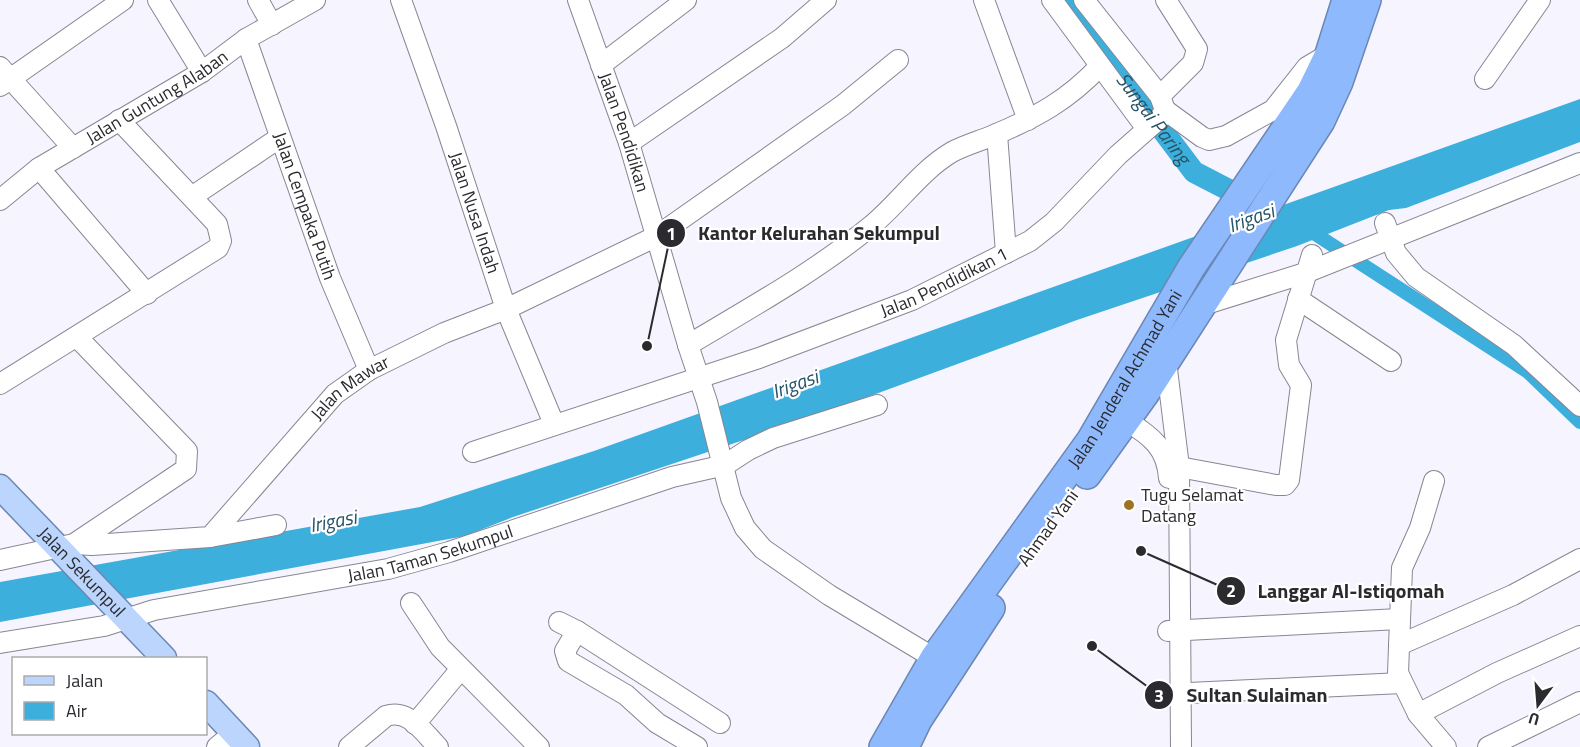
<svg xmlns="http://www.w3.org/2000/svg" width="1580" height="747" viewBox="0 0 1580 747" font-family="'Titillium Web',sans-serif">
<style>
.water{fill:#3dafdc}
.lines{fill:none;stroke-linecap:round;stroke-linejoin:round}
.canal{stroke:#3dafdc;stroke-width:14}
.river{stroke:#3dafdc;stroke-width:22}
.minor-casing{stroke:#878792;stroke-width:22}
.major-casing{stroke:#6b87b4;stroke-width:27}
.highway-casing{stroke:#6b87b4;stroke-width:30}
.minor{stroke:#fff;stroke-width:20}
.major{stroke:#bbd5fd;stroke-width:24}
.highway{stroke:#8eb9fc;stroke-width:27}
.poi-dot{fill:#9f7223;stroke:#fff;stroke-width:2}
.labels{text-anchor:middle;stroke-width:4.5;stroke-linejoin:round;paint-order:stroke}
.street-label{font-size:18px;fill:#2a2a2f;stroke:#fff}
.poi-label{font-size:18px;fill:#2a2a2f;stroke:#fff;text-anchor:start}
.water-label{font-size:20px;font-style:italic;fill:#255367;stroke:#fff}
.leader{fill:none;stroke:#2a2a2f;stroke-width:2}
.callout-dot{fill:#2a2a2f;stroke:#fff;stroke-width:2}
.mark-label{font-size:18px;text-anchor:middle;font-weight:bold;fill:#fff}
.callout-label{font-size:20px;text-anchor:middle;font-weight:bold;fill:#2a2a2f;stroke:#fff;stroke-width:4.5;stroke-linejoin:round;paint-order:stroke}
</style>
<rect width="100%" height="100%" fill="#f5f4ff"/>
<!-- water -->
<polygon class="water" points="1580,99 1580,142 1406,208 1389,210 1297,246 1077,320 813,417 513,517 465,536 0,622 0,582 420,507 594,451"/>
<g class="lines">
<!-- canal -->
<polyline class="canal" points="1306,228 1528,372 1580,422"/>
<!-- river -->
<path class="river" id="s1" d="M1065,1L1194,172L1254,203"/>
<!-- minor casing -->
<g class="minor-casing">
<g id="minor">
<polyline points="158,0 202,72"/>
<polyline points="258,0 272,25"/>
<path id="s2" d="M401,0L446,126L506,309L554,424"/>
<path id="s3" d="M578,0L629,143L688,345L707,402L731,498L745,528L763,549L829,595L934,658"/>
<polyline points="984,0 1028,120"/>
<polyline points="1052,0 1147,129"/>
<polyline points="1084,0 1160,96"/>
<path id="s4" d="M246,39L330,278L369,370"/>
<polyline points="601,65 686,0"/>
<polyline points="0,67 73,148"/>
<polyline points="1485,79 1540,0"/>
<polyline points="0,86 123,0"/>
<polyline points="1165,110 1160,96 1193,63 1197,49 1166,0"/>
<polyline points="997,134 1006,253"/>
<polyline points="629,143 782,38 826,0"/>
<polyline points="39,168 147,294"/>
<polyline points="193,196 279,138"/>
<path id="s5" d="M0,200L39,168L202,72L246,39L315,0"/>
<polyline points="1385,223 1396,253 1416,277 1514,345 1580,406"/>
<polyline points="1298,299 1391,361"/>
<polyline points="1203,305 1305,273 1580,163"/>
<path d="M688,345C750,308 815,272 871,226C899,203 920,171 952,152C965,145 980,141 994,135C1037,117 1068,100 1100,66"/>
<polyline points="1166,361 1179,467 1181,747"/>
<polyline points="0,384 218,248 221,241 217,224 119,120"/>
<path d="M1127,421C1151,436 1167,448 1169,478"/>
<path id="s6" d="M473,452L759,358L912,300L1030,241L1054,222L1118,155L1160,118L1165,110L1202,137L1209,140L1226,136L1273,110L1307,67L1329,54"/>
<polyline points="1179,467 1276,485 1285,485 1289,480 1301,385 1289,365 1286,340 1312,255"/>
<polyline points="1434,481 1420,528 1402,568 1398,673 1418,714 1446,747"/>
<polyline points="210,537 276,525"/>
<path id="s7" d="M74,544L92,545L210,537L335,394L369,370L444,333L506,309L657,236L843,105L898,60"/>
<polyline points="0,560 74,544 186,469 187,451 77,337"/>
<polyline points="411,603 440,647 539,747"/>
<polyline points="559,622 577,631 720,723"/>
<polyline points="577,631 565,651 568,661 626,695 657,723 697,747"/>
<polyline points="1168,631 1399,619"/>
<path id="s8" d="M0,643L104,626L154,610L388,569L449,552L672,477L725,465L748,450L773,438L877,405"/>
<polyline points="1399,645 1513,595 1580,559"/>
<polyline points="1168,694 1402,683"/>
<polyline points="1418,714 1497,673 1580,636"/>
<polyline points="415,724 460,670"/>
<polyline points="217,747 234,733"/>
<path d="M349,747L386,716C409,708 424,733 438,747"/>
<polyline points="1488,747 1580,702"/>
</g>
</g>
<!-- major casing -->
<g class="major-casing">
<g id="major">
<path id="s9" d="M0,487L164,658"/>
<polyline points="206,703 247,747"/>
</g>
</g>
<!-- highway casing -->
<g class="highway-casing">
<g id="highway">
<polyline points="1087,475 1145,394 1321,121 1339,82 1367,0"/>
<path id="s10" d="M883,747L934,658L1090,441L1191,268L1311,91L1329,54L1346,0"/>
<polyline points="905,747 918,720 991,608"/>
</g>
</g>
<!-- minor -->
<use href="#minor" class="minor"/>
<!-- major -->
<use href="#major" class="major"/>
<!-- highway -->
<use href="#highway" class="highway"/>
</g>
<!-- markers -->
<circle class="poi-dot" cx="1129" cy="505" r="6"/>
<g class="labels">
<!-- street labels -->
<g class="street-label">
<text dy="6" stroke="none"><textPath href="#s5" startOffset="188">Jalan Guntung Alaban</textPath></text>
<text dy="6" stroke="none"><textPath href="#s3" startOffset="140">Jalan Pendidikan</textPath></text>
<text dy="6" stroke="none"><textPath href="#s4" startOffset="177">Jalan Cempaka Putih</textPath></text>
<text dy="6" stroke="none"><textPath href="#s2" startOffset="225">Jalan Nusa Indah</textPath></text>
<text dy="6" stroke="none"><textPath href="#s6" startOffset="501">Jalan Pendidikan 1</textPath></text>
<text dy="6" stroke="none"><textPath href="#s10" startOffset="441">Jalan Jenderal Achmad Yani</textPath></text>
<text dy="6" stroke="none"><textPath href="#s7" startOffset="342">Jalan Mawar</textPath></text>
<text transform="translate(1048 528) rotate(-54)" y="6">Ahmad Yani</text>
<text dy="6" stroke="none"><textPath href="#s8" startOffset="440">Jalan Taman Sekumpul</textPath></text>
<text dy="6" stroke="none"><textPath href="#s9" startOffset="118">Jalan Sekumpul</textPath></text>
</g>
<!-- poi labels -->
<g class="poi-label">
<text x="1141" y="501">Tugu Selamat<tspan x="1141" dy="21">Datang</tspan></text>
</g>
<!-- water labels -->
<g class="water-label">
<text dy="7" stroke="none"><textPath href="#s1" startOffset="147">Sungai Paring</textPath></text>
<text transform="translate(1251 218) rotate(-20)" y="7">Irigasi</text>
<text transform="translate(795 384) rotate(-20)" y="7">Irigasi</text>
<text transform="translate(333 521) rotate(-11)" y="7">Irigasi</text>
</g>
</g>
<!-- callouts -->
<path class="leader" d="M647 346L671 233M1141 551L1231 591M1092 646L1159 695"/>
<g class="callout-dot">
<circle cx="647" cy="346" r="6"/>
<circle cx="1141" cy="551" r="6"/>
<circle cx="1092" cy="646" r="6"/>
<circle cx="671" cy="233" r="15"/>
<circle cx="1231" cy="591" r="15"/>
<circle cx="1159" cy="695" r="15"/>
</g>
<g class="mark-label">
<text x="671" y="240">1</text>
<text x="1231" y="597">2</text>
<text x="1159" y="702">3</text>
</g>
<g class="callout-label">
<text x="819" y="240">Kantor Kelurahan Sekumpul</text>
<text x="1351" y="598">Langgar Al-Istiqomah</text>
<text x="1257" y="702">Sultan Sulaiman</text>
</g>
<!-- legend -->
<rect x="12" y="657" width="195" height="78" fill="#ffffff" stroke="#aaaaac" stroke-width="1.5"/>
<rect x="24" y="676" width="30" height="9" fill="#bbd5fd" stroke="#aaaaac" stroke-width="1.5"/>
<text x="66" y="687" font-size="18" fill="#2a2a2f">Jalan</text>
<rect x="24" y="702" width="30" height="18" fill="#3dafdc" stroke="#aaaaac" stroke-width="1.5"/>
<text x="66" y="717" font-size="18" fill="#2a2a2f">Air</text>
<!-- north arrow -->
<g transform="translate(1538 705) rotate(196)" stroke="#ffffff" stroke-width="4.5" paint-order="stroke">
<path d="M0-4.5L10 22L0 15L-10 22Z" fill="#2a2a2f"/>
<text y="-9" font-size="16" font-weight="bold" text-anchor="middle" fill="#2a2a2f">U</text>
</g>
</svg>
